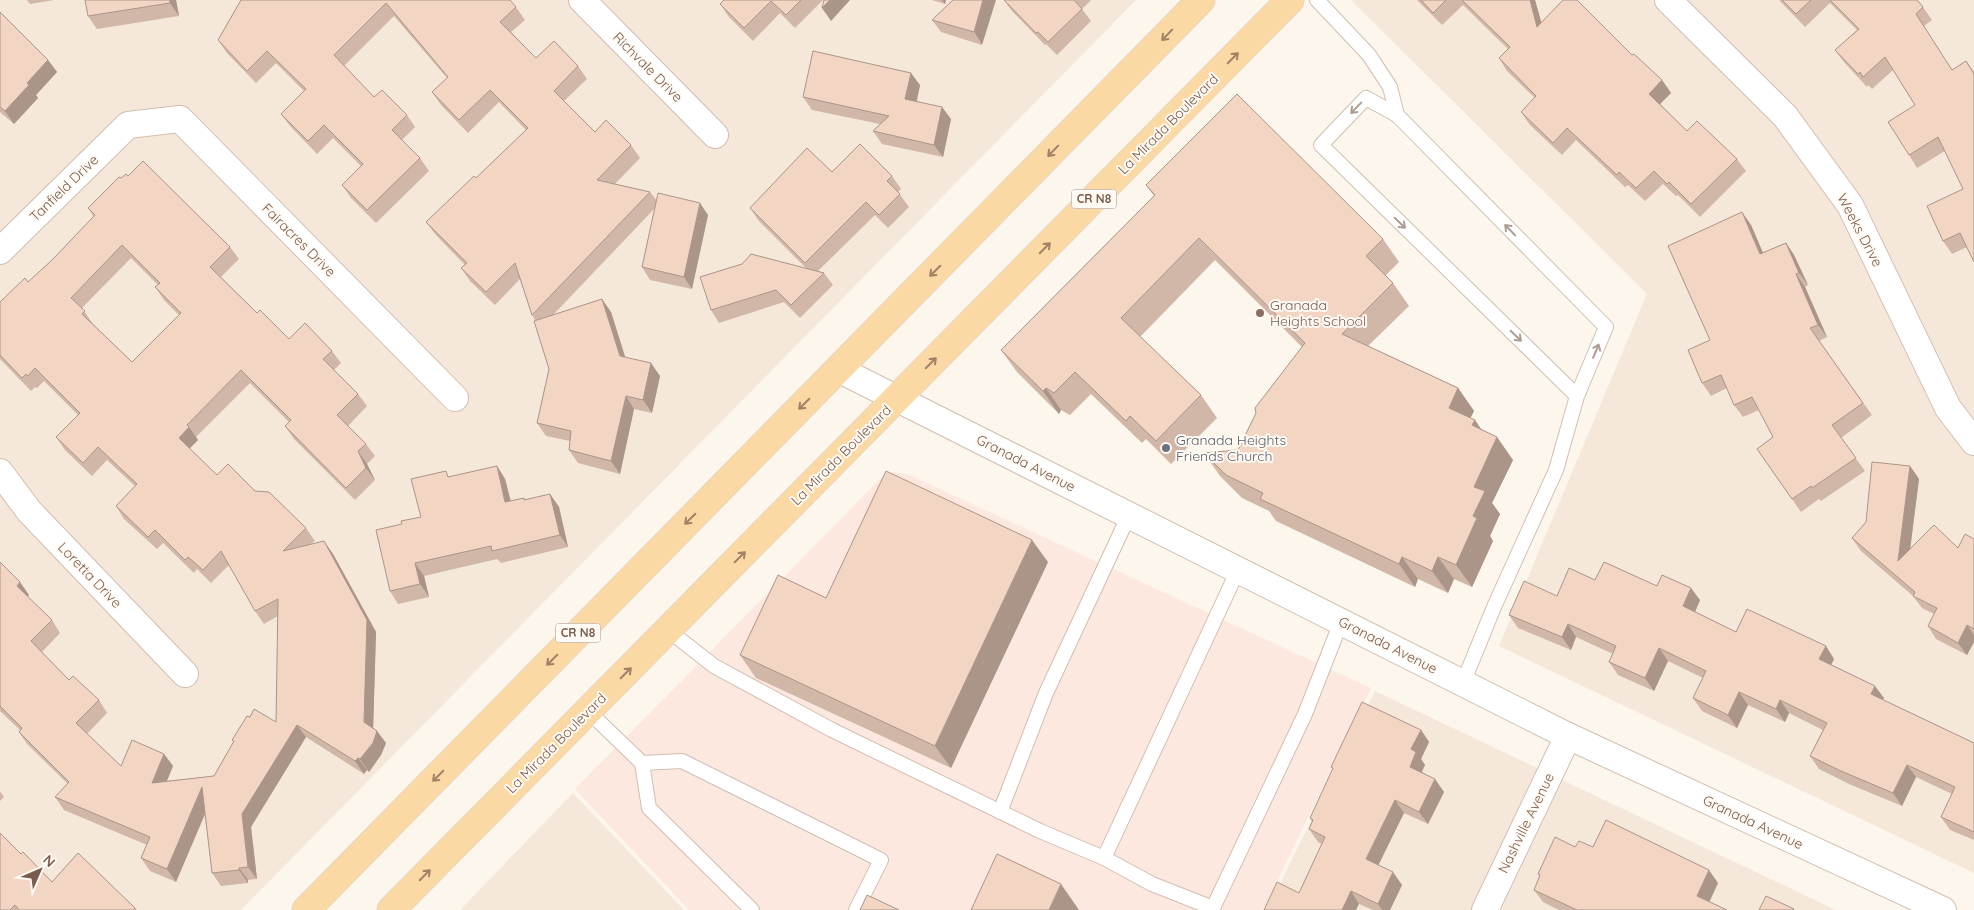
<svg xmlns="http://www.w3.org/2000/svg" width="1974" height="910" viewBox="0 0 1974 910" font-family="Quicksand,sans-serif">
<style>
.residential{fill:#f5e8da}
.commercial{fill:#fde8e0}
.lines{fill:none;stroke-linecap:round;stroke-linejoin:round}
.lane-casing{stroke:#d1beb0;stroke-width:16}
.street-casing{stroke:#d1beb0;stroke-width:28}
.primary-casing{stroke:#dad1cd;stroke-width:29}
.lane{stroke:#fff;stroke-width:14}
.street{stroke:#fff;stroke-width:26}
.primary{stroke:#fbd9a5;stroke-width:28}
.wall{fill:#d1b7a8;fill-rule:evenodd}
.shaded-wall{fill:#aa9588}
.building{fill:#f3d5c3;stroke:#aa9588;fill-rule:evenodd}
.oneway{stroke:#a18267}
.oneway2{stroke:#af9d94}
.education-dot{fill:#8d6e63;stroke:#fffaf3;stroke-width:2}
.worship-dot{fill:#6b7280;stroke:#fffaf3;stroke-width:2}
.labels{text-anchor:middle;stroke-width:4;stroke-linejoin:round;paint-order:stroke}
.shield{fill:#fffaf3;stroke:#a28b7f;stroke-width:1}
.shield-label{font-size:12px;font-weight:bold;fill:#7a5c4d}
.street-label{font-size:14px;fill:#7a5c4d;stroke:#fffaf3}
.education-label{font-size:14px;fill:#785e54;stroke:#fffaf3;text-anchor:start}
.worship-label{font-size:14px;fill:#5b616d;stroke:#fffaf3;text-anchor:start}
</style>
<rect width="100%" height="100%" fill="#fdf6ec"/>
<!-- residential -->
<g class="residential">
<polygon points="0,0 1136,0 241,910 0,910"/>
<polygon points="1353,0 1974,0 1974,873 1499,646 1647,294 1352,1"/>
<polygon points="1375,691 1836,910 1267,910"/>
<polygon points="573,793 684,910 460,910"/>
</g>
<!-- commercial -->
<polygon class="commercial" points="893,472 907,474 1371,688 1263,910 689,910 575,789 879,480"/>
<g class="lines">
<!-- lane casing -->
<g class="lane-casing">
<g id="lane">
<polyline points="1317,0 1369,55 1390,87 1397,115"/>
<polyline points="1238,570 1104,858 1152,884 1213,908 1305,714 1341,622"/>
<polyline points="668,630 714,666 832,730 1040,831 1104,858"/>
<polyline points="1463,683 1494,607 1556,470 1577,396 1606,327 1397,115 1366,98 1321,145 1577,396"/>
<polyline points="588,711 642,763 649,808 752,910"/>
<polyline points="642,763 682,761 881,860 856,910"/>
<polyline points="1000,812 1046,693 1129,515"/>
</g>
</g>
<!-- street casing -->
<g class="street-casing">
<g id="street">
<polyline points="582,0 715,135"/>
<polyline points="1668,0 1785,116 1850,205 1948,408 1974,442"/>
<polyline points="0,251 128,125 180,119 455,398"/>
<polyline points="838,369 1568,736 1943,910"/>
<polyline points="0,472 29,511 185,674"/>
<polyline points="1485,910 1568,736"/>
</g>
</g>
<!-- primary casing -->
<g class="primary-casing">
<g id="primary">
<polyline points="306,910 1201,0"/>
<polyline points="391,910 1290,0"/>
</g>
</g>
<!-- lane -->
<use href="#lane" class="lane"/>
<!-- street -->
<use href="#street" class="street"/>
<!-- primary -->
<use href="#primary" class="primary"/>
</g>
<!-- wall -->
<g class="wall">
<polygon points="27,0 54,0 30,4"/>
<polygon points="176,0 179,16 97,29 88,16"/>
<polygon points="241,0 516,7 525,20 511,32 536,58 578,66 587,79 564,101 595,132 631,145 640,158 615,184 650,192 657,201 708,215 692,289 650,280 642,267 655,208 553,315 611,312 625,358 660,376 652,413 634,409 620,474 578,463 569,450 570,441 546,436 537,423 549,369 535,320 532,315 520,279 495,305 470,281 461,268 465,265 435,234 426,222 476,178 526,130 499,102 468,133 441,105 432,92 447,78 394,16 344,66 374,97 407,115 415,127 402,140 420,158 429,171 376,223 351,198 342,185 361,166 333,138 317,154 290,126 281,114 304,91 276,63 256,83 227,53 218,40"/>
<polygon points="724,0 823,0 795,28 780,13 753,41 729,17 720,4"/>
<polygon points="932,0 946,0 945,4"/>
<polygon points="953,0 982,45 941,32 932,20"/>
<polygon points="1004,0 1091,0 1082,9 1091,21 1057,55 1046,44 1045,45 1012,11"/>
<polygon points="1417,0 1535,0 1541,22 1632,55 1662,80 1671,93 1660,104 1687,131 1737,159 1746,171 1700,217 1678,195 1676,196 1663,184 1645,201 1628,185 1625,187 1576,140 1562,155 1530,125 1521,112 1535,98 1507,71 1499,58 1508,49 1463,5 1442,25"/>
<polygon points="1779,0 1917,0 1923,7 1932,20 1924,26 1952,70 1966,61 1974,72 1974,262 1967,247 1952,254 1943,241 1963,189 1945,151 1917,168 1909,155 1915,105 1893,70 1872,89 1868,85 1867,87 1844,62 1835,50 1857,30 1830,3 1805,27"/>
<polygon points="0,12 48,60 57,72 36,95 38,98 14,124 0,112"/>
<polygon points="920,85 917,101 951,119 943,157 882,144 873,131 880,124 812,110 803,97"/>
<polygon points="832,172 892,176 901,189 898,192 909,207 888,228 875,215 818,271 824,273 833,285 800,318 784,302 719,323 711,310 806,268 759,221 750,208"/>
<path d="M128,176L230,247L239,259L221,277L257,313L289,339L332,351L341,363L334,370L358,394L367,406L348,426L366,444L375,456L367,464L375,480L355,500L294,439L285,426L289,422L250,383L196,437L198,440L189,449L217,475L255,491L306,528L315,541L311,544L333,554L376,632L373,728L377,731L386,743L381,755L369,772L367,770L364,774L306,737L251,827L257,879L248,880V883L221,886L212,873L205,813L176,882L150,871L141,858L147,845L64,810L55,797L68,784L27,744L19,732L20,730L0,711V562L29,595L27,597L52,620L60,633L42,652L69,680L99,700L107,713L87,734L121,766L164,754L173,766L167,781L214,776L234,742L232,740L250,717L276,722L278,616L264,624L255,611L229,565L211,583L197,569L194,573L163,543L157,549L124,519L116,506L135,486L107,460L92,476L65,450L56,437L78,415L44,381L37,388L35,387L31,391L0,359V302L28,282L52,260L94,217L88,208L121,178ZM131,258L158,285L155,287L164,300L179,315L132,362L93,324L82,308Z"/>
<polygon points="1146,185 1383,239 1399,262 1385,276 1393,283 1409,306 1368,346 1458,388 1474,411 1470,418 1475,420 1481,429 1513,460 1492,503 1500,514 1490,536 1493,541 1472,587 1454,579 1448,593 1418,579 1415,587 1276,521 1269,511 1242,498 1220,476 1204,453 1238,450 1302,347 1215,260 1140,337 1201,395 1217,418 1171,464 1146,439 1142,443 1091,394 1070,415 1061,410 1059,414 1017,372 1001,350 1154,196"/>
<polygon points="1751,225 1763,253 1786,243 1794,255 1808,285 1805,287 1827,337 1819,341 1872,415 1841,438 1865,471 1821,501 1819,499 1801,512 1757,449 1773,437 1759,410 1743,417 1734,405 1727,388 1711,396 1702,383 1710,340"/>
<polygon points="497,466 505,479 511,501 525,500 550,494 559,507 568,547 501,563 497,559 424,576 429,597 398,604 390,591 421,517 451,477"/>
<polygon points="1910,466 1919,479 1910,549 1958,548 1974,539 1974,642 1967,655 1936,639 1928,626 1934,614 1922,608 1913,596 1861,551 1852,538 1866,522"/>
<polygon points="1048,562 951,768 756,678 740,655 826,598"/>
<polygon points="1595,580 1657,586 1700,600 1695,612 1736,632 1834,659 1831,665 1884,698 1883,700 1974,743 1974,840 1950,830 1941,817 1952,794 1916,777 1902,806 1849,784 1819,769 1810,756 1823,730 1789,713 1785,722 1748,705 1737,728 1702,711 1693,698 1703,678 1668,661 1654,691 1618,675 1609,662 1613,654 1576,637 1571,650 1518,628 1509,615"/>
<polygon points="1421,730 1429,742 1421,759 1425,765 1422,772 1444,792 1428,824 1404,813 1378,865 1402,885 1390,910 1373,910 1359,904 1299,893 1322,844 1318,842 1309,829 1312,822 1310,818 1333,769 1331,767"/>
<polygon points="0,791 4,797 0,801"/>
<polygon points="1575,847 1593,847 1718,883 1709,902 1727,910 1559,910 1543,902 1534,890 1540,877 1538,874"/>
<polygon points="21,854 52,882 135,908 137,910 0,910"/>
</g>
<!-- shaded-wall -->
<g class="shaded-wall">
<polygon points="170,0 176,0 179,16 170,3"/>
<polygon points="830,0 850,0 831,21 822,8"/>
<polygon points="942,0 946,0 945,4"/>
<polygon points="983,0 996,0 982,45 974,32"/>
<polygon points="1530,0 1535,0 1546,39 1537,27"/>
<polygon points="48,60 57,72 36,95 38,98 14,124 5,111 27,83"/>
<polygon points="911,73 920,85 914,112 905,99"/>
<polygon points="1662,80 1671,93 1658,106 1649,94"/>
<polygon points="942,107 951,119 943,157 934,145"/>
<polygon points="700,203 708,215 692,289 684,277"/>
<polygon points="1742,212 1751,225 1769,267 1760,254"/>
<polygon points="1786,243 1794,255 1808,285 1799,273"/>
<polygon points="1796,274 1805,287 1827,337 1818,325"/>
<polygon points="602,299 611,312 629,369 620,356"/>
<polygon points="651,363 660,376 652,413 643,400"/>
<polygon points="1046,388 1061,410 1059,414 1043,391"/>
<polygon points="1458,388 1474,411 1464,431 1449,408"/>
<polygon points="626,396 634,409 620,474 611,461"/>
<polygon points="1475,420 1490,443 1472,425"/>
<polygon points="189,427 198,440 187,451 179,438"/>
<polygon points="1497,437 1513,460 1492,503 1500,514 1490,536 1493,541 1472,587 1456,565 1473,516 1474,487"/>
<polygon points="358,451 367,464 375,480 366,468"/>
<polygon points="497,466 505,479 514,515 505,502"/>
<polygon points="1910,466 1919,479 1907,574 1898,561"/>
<polygon points="550,494 559,507 568,547 560,535"/>
<polygon points="1032,540 1048,562 951,768 935,746"/>
<polygon points="324,541 333,554 376,632 373,734 364,722"/>
<polygon points="1402,557 1418,579 1415,587 1399,564"/>
<polygon points="1438,557 1454,579 1448,593 1432,571"/>
<polygon points="415,563 424,576 429,597 420,584"/>
<polygon points="20,582 29,595 25,599 17,586"/>
<polygon points="1691,588 1700,600 1692,619 1683,606"/>
<polygon points="1568,624 1576,637 1571,650 1562,637"/>
<polygon points="1967,625 1974,635 1974,642 1967,655 1958,643"/>
<polygon points="1826,646 1834,659 1828,671 1819,659"/>
<polygon points="1659,648 1668,661 1654,691 1645,678"/>
<polygon points="1875,686 1884,698 1879,707 1871,694"/>
<polygon points="1739,692 1748,705 1737,728 1728,715"/>
<polygon points="1780,700 1789,713 1785,722 1776,709"/>
<polygon points="297,725 306,737 251,827 257,879 248,867 242,814"/>
<polygon points="1421,730 1429,742 1421,759 1425,765 1418,779 1410,767 1411,749"/>
<polygon points="377,731 386,743 381,755 369,772 360,759"/>
<polygon points="164,754 173,766 161,795 152,783"/>
<polygon points="358,758 367,770 364,774 355,761"/>
<polygon points="1907,765 1916,777 1902,806 1893,793"/>
<polygon points="1435,779 1444,792 1428,824 1419,812"/>
<polygon points="202,787 211,800 176,882 167,869"/>
<polygon points="1395,800 1404,813 1375,872 1366,859"/>
<polygon points="239,868 248,880 248,883 239,870"/>
<polygon points="1709,870 1718,883 1706,909 1697,896"/>
<polygon points="1393,872 1402,885 1390,910 1382,910 1378,904"/>
<polygon points="1061,884 1079,910 1049,910"/>
<polygon points="1351,891 1359,904 1356,910 1342,910"/>
</g>
<!-- building -->
<g class="building">
<polygon points="85,0 170,0 170,3 88,16"/>
<polygon points="241,0 510,0 516,7 500,22 536,58 554,41 578,66 554,91 595,132 606,120 631,145 597,180 650,192 532,315 515,263 486,292 461,268 467,263 426,222 474,176 476,178 528,128 490,90 459,120 432,92 448,77 386,3 334,55 374,97 382,90 407,115 392,130 420,158 367,210 342,185 363,164 324,125 308,141 281,114 306,89 267,51 247,71 218,40"/>
<polygon points="724,0 801,0 786,15 771,1 744,28 720,4"/>
<polygon points="824,0 830,0 822,8"/>
<polygon points="953,0 983,0 974,32 932,20"/>
<polygon points="1004,0 1074,0 1082,9 1048,42 1038,32 1036,33"/>
<polygon points="1421,0 1446,0 1433,13"/>
<polygon points="1462,0 1530,0 1537,27 1563,0 1577,0 1632,55 1634,54 1662,80 1649,94 1687,131 1697,121 1737,159 1691,204 1669,182 1667,184 1654,171 1636,188 1619,172 1617,175 1567,128 1553,143 1521,112 1536,96 1499,58 1510,47"/>
<polygon points="1782,0 1811,0 1796,14"/>
<polygon points="1830,0 1917,0 1923,7 1916,14 1952,70 1966,61 1974,74 1974,262 1960,233 1943,241 1927,206 1963,189 1938,137 1909,155 1888,122 1915,105 1885,57 1863,77 1860,72 1858,74 1835,50 1859,29"/>
<polygon points="0,12 48,60 27,83 29,85 5,111 0,107"/>
<polygon points="813,51 911,73 905,99 942,107 934,145 873,131 889,116 803,97"/>
<polygon points="1237,94 1383,239 1366,256 1393,283 1342,334 1458,388 1449,408 1475,420 1472,425 1497,437 1474,487 1485,491 1473,516 1477,518 1456,565 1438,557 1432,571 1402,557 1399,564 1260,499 1263,493 1226,475 1204,453 1238,450 1256,413 1255,408 1305,343 1199,238 1121,318 1201,395 1156,441 1130,416 1126,421 1075,372 1054,393 1046,388 1043,391 1001,350 1155,195 1146,185"/>
<polygon points="860,144 892,176 887,181 900,194 879,215 866,202 805,263 750,208 807,148 832,172"/>
<path d="M143,161L230,247L210,267L257,313L260,310L289,339L305,323L332,351L323,359L358,394L337,415L366,444L358,451L366,468L346,488L285,426L291,420L241,370L187,425L189,427L179,438L217,475L228,464L255,491L269,492L306,528L283,551L324,541L367,620L364,722L377,731L373,743L360,759L358,758L355,761L297,725L242,814L248,867L239,868V870L212,873L202,787L167,869L141,858L150,837L55,797L69,782L19,732L22,728L0,706V562L20,582L17,586L52,620L31,641L69,680L73,676L99,700L76,723L121,766L132,740L164,754L152,783L214,776L234,741L232,740L247,716L250,717L254,709L276,722L278,599L255,611L221,551L203,570L188,557L185,560L155,530L148,537L116,506L137,484L98,447L83,463L56,437L80,413L35,368L28,376L26,374L22,378L0,355V302L25,278L28,282L52,260L95,215L88,208L119,177L121,178L126,174L128,176ZM122,245L160,283L155,287L181,313L132,362L82,314L85,311L71,298Z"/>
<polygon points="658,193 700,203 684,277 642,267"/>
<polygon points="1742,212 1760,254 1786,243 1799,273 1796,274 1818,325 1810,328 1863,403 1832,425 1856,458 1812,488 1811,486 1792,499 1757,449 1773,437 1752,397 1734,405 1721,375 1702,383 1688,350 1710,340 1668,246"/>
<polygon points="751,254 824,273 791,305 776,290 711,310 700,277 742,264"/>
<polygon points="602,299 620,356 651,363 643,400 626,396 611,461 569,450 571,431 537,423 549,369 534,321"/>
<polygon points="1872,462 1910,466 1898,561 1934,525 1958,548 1965,534 1974,539 1974,629 1967,625 1958,643 1928,626 1937,608 1913,596 1915,592 1852,538 1866,522"/>
<polygon points="497,466 505,502 524,498 524,500 550,494 560,535 492,551 491,546 415,563 420,584 390,591 376,530 402,524 401,521 421,517 411,479 446,471 448,477"/>
<polygon points="886,471 1032,540 935,746 740,655 778,575 826,598"/>
<polygon points="1604,562 1657,586 1662,575 1691,588 1683,606 1736,632 1747,609 1826,646 1819,659 1875,686 1871,694 1974,743 1974,832 1941,817 1955,787 1907,765 1893,793 1841,771 1810,756 1827,723 1780,700 1776,709 1739,692 1728,715 1693,698 1706,671 1659,648 1645,678 1609,662 1616,646 1568,624 1562,637 1509,615 1524,581 1557,596 1569,568 1595,580"/>
<polygon points="1362,702 1421,730 1411,749 1416,752 1410,767 1435,779 1419,812 1395,800 1366,859 1393,872 1378,904 1351,891 1342,910 1264,910 1277,882 1299,893 1325,837 1309,829 1313,820 1310,818 1333,768 1331,767"/>
<polygon points="1606,820 1709,870 1697,896 1727,910 1577,910 1534,890 1540,875 1538,874 1555,837 1575,847 1579,841 1593,847"/>
<polygon points="0,833 21,854 23,852 52,882 78,853 135,908 134,910 19,910 15,905 10,910 0,910"/>
<polygon points="997,854 1061,884 1049,910 971,910"/>
<polygon points="867,895 899,910 860,910"/>
<polygon points="1766,896 1794,909 1793,910 1759,910"/>
</g>
<!-- one-way arrows -->
<defs><path id="oneway-shaft" d="M-6 0H5M1.5-3L5.5 0L1.5 3" fill="none" stroke-width="1.6" stroke-linecap="round" stroke-linejoin="round" transform="scale(1.25)"/></defs>
<g class="oneway">
<use href="#oneway-shaft" transform="translate(1167 35) rotate(134)"/>
<use href="#oneway-shaft" transform="translate(1233 58) rotate(-45)"/>
<use href="#oneway-shaft" transform="translate(1053 151) rotate(134)"/>
<use href="#oneway-shaft" transform="translate(1045 248) rotate(-45)"/>
<use href="#oneway-shaft" transform="translate(935 271) rotate(135)"/>
<use href="#oneway-shaft" transform="translate(931 363) rotate(-45)"/>
<use href="#oneway-shaft" transform="translate(804 404) rotate(135)"/>
<use href="#oneway-shaft" transform="translate(690 519) rotate(135)"/>
<use href="#oneway-shaft" transform="translate(740 557) rotate(-45)"/>
<use href="#oneway-shaft" transform="translate(552 660) rotate(135)"/>
<use href="#oneway-shaft" transform="translate(626 673) rotate(-45)"/>
<use href="#oneway-shaft" transform="translate(438 776) rotate(135)"/>
<use href="#oneway-shaft" transform="translate(425 875) rotate(-45)"/>
</g>
<g class="oneway2">
<use href="#oneway-shaft" transform="translate(1356 108) rotate(134)"/>
<use href="#oneway-shaft" transform="translate(1400 223) rotate(44)"/>
<use href="#oneway-shaft" transform="translate(1510 230) rotate(-134)"/>
<use href="#oneway-shaft" transform="translate(1516 336) rotate(44)"/>
<use href="#oneway-shaft" transform="translate(1596 351) rotate(-67)"/>
</g>
<!-- markers -->
<circle class="education-dot" cx="1260" cy="313" r="5"/>
<circle class="worship-dot" cx="1166" cy="448" r="5"/>
<g class="labels">
<!-- shield labels -->
<g class="shield">
<rect x="1071.5" y="189.5" width="45" height="19" rx="4"/>
<rect x="555.5" y="623.5" width="45" height="19" rx="4"/>
</g>
<g class="shield-label">
<text x="1094" y="203">CR N8</text>
<text x="578" y="637">CR N8</text>
</g>
<!-- street labels -->
<g class="street-label">
<text transform="translate(648 67) rotate(45)" y="5">Richvale Drive</text>
<text transform="translate(1168 124) rotate(-45)" y="5">La Mirada Boulevard</text>
<text transform="translate(64 188) rotate(-44)" y="5">Tanfield Drive</text>
<text transform="translate(1860 230) rotate(62)" y="5">Weeks Drive</text>
<text transform="translate(299 240) rotate(45)" y="5">Fairacres Drive</text>
<text transform="translate(841 455) rotate(-45)" y="5">La Mirada Boulevard</text>
<text transform="translate(1026 463) rotate(27)" y="5">Granada Avenue</text>
<text transform="translate(90 575) rotate(46)" y="5">Loretta Drive</text>
<text transform="translate(1388 645) rotate(27)" y="5">Granada Avenue</text>
<text transform="translate(556 743) rotate(-45)" y="5">La Mirada Boulevard</text>
<text transform="translate(1753 822) rotate(25)" y="5">Granada Avenue</text>
<text transform="translate(1526 823) rotate(-64)" y="5">Nashville Avenue</text>
</g>
<!-- education labels -->
<g class="education-label">
<text x="1270" y="310">Granada<tspan x="1270" dy="16">Heights School</tspan></text>
</g>
<!-- worship labels -->
<g class="worship-label">
<text x="1176" y="445">Granada Heights<tspan x="1176" dy="16">Friends Church</tspan></text>
</g>
</g>
<!-- north arrow -->
<g transform="translate(40 870) rotate(45)" stroke="#fffaf3" stroke-width="4" paint-order="stroke">
<path d="M0-4L9 19L0 12L-9 19Z" fill="#7a5c4d"/>
<text y="-8" font-size="14" font-weight="bold" text-anchor="middle" fill="#7a5c4d">N</text>
</g>
</svg>
